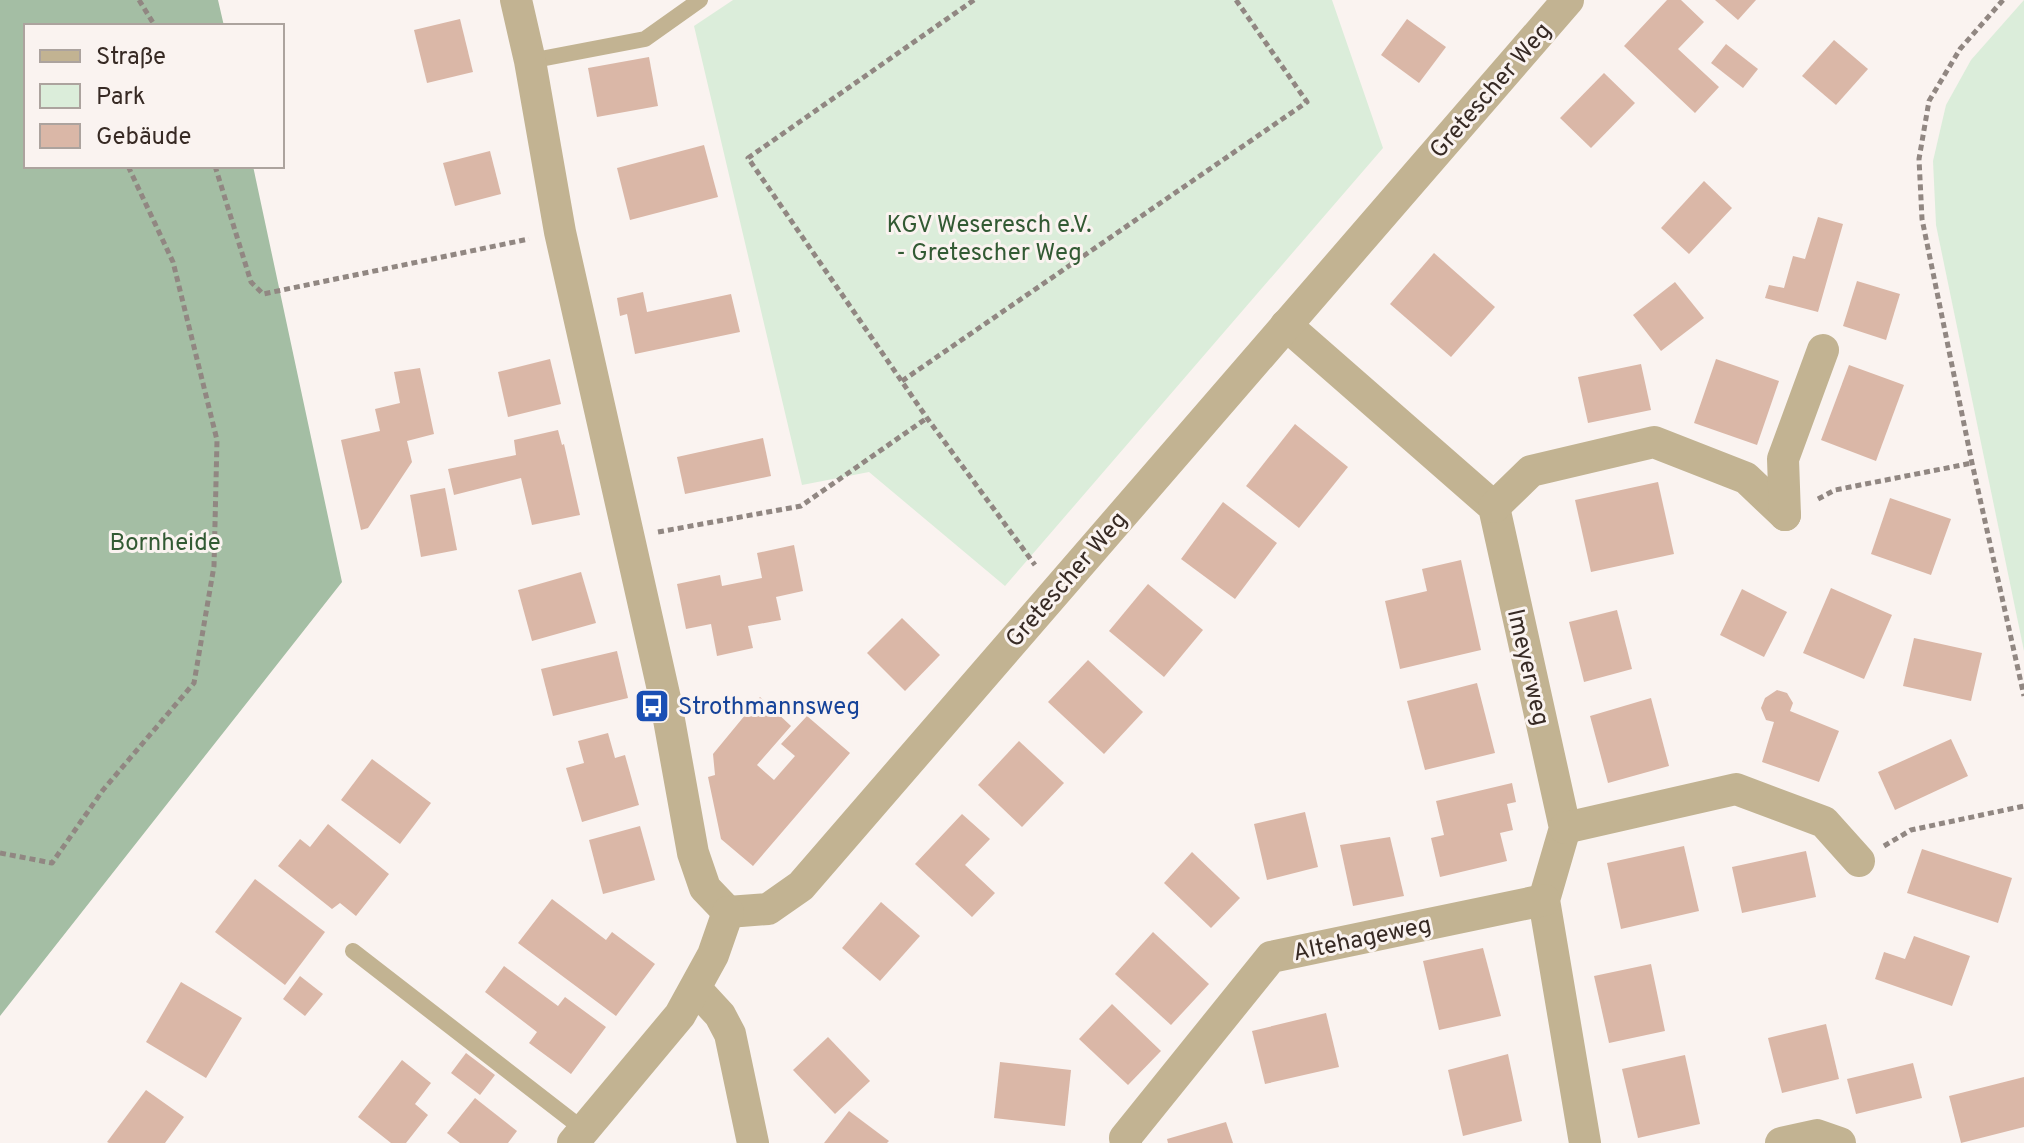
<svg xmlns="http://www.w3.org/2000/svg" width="2024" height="1143" viewBox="0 0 2024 1143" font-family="Overpass,sans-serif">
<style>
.green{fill:#dbedda}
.forest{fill:#a4bea4}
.building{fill:#dab7a7}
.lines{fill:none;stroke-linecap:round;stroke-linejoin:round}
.path{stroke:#918782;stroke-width:5;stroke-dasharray:6 4;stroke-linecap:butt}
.lane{stroke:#c2b392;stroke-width:16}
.street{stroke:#c2b392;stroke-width:32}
.labels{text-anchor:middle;stroke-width:6;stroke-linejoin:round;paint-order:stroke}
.street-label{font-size:24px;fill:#372a24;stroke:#faf3f0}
.park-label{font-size:24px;fill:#325a33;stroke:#faf3f0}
.transit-label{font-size:24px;fill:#164399;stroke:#faf3f0;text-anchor:start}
</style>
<rect width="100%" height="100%" fill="#faf3f0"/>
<!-- green -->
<g class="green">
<polygon points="733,0 1332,0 1383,148 1005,586 869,472 802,485 694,26"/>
<polygon points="2024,0 2024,651 1936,225 1933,161 1946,105 1971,60"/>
</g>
<!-- forest -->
<polygon class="forest" points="0,0 218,0 224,26 26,26 26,166 253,166 342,582 0,1016"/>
<!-- building -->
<g class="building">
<polygon points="1667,0 1681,0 1704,22 1678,49 1719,87 1695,113 1624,46"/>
<polygon points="1715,0 1756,0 1738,20"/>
<polygon points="460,19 473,72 427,83 414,30"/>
<polygon points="1407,19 1446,47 1419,83 1381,55"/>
<polygon points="1834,40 1868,69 1836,105 1802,76"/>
<polygon points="1726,44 1758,69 1743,88 1711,63"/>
<polygon points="649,57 658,106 597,117 588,68"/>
<polygon points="1604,73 1635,103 1591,148 1560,118"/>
<polygon points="704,145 718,197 630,220 617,168"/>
<polygon points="490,151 501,194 455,206 443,163"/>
<polygon points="1704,181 1732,208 1689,254 1661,228"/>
<polygon points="1818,217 1843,224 1818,312 1765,298 1769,285 1784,288 1793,256 1805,259"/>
<polygon points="1434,253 1495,307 1451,357 1390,304"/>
<polygon points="1857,281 1900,294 1886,340 1843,326"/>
<polygon points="1675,282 1704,318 1661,351 1633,315"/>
<polygon points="643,292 647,312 731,294 740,332 635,354 627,314 620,316 617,298"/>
<polygon points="550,359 561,404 508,417 498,372"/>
<polygon points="1716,359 1779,381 1757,445 1694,423"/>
<polygon points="1641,364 1651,410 1588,423 1578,377"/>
<polygon points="1849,365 1904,385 1876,461 1821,440"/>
<polygon points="420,368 434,434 407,441 412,462 368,528 361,530 341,440 380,431 375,409 400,403 394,372"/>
<polygon points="1295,424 1348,467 1299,528 1246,486"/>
<polygon points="558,430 562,445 564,444 580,515 532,525 521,478 454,495 448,469 516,455 514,440"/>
<polygon points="763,438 771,476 685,494 677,457"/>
<polygon points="1658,482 1674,554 1591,572 1575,500"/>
<polygon points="445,488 457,550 421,557 410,495"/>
<polygon points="1890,498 1951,519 1931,575 1871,554"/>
<polygon points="1223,502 1277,543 1235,599 1181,559"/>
<polygon points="794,545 803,591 776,597 781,620 748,626 753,648 717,656 711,624 686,629 677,584 720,575 722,586 762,578 757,553"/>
<polygon points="1461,560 1481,650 1400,669 1385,601 1427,591 1422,569"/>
<polygon points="581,572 596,623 532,641 518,590"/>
<polygon points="1148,584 1203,630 1164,677 1109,631"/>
<polygon points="1831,588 1892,615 1864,679 1803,653"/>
<polygon points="1742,589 1787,612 1764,657 1720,635"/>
<polygon points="1617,610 1632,669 1584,682 1569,622"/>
<polygon points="902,618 940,655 905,691 867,653"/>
<polygon points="1914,638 1982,653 1971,701 1903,686"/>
<polygon points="617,651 628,698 553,716 541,669"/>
<polygon points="1088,660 1143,712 1104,754 1048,702"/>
<polygon points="1477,683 1495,753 1425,770 1407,701"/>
<polygon points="1777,690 1787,693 1793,703 1790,711 1839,731 1819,782 1762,762 1774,722 1766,720 1761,708 1765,698"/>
<polygon points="760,697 791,726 757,765 774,780 795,756 781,744 807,716 850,753 753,866 721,839 708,777 715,775 713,754"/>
<polygon points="1651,698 1669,766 1608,783 1590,716"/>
<polygon points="608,733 615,758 625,755 639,805 582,822 566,768 584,763 578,741"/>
<polygon points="1951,739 1968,776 1895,810 1878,772"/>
<polygon points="1019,741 1064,783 1022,827 978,785"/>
<polygon points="372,759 431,803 400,844 341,800"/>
<polygon points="1512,783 1516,802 1507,804 1513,830 1500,833 1507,861 1440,877 1431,838 1444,835 1436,801"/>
<polygon points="1305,812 1318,867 1267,880 1254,824"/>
<polygon points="962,814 990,839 965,865 995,893 972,917 915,864"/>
<polygon points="328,824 389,874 356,916 340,903 332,909 278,866 300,839 310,847"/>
<polygon points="640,826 655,880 603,894 589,840"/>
<polygon points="1390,837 1404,896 1353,906 1340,845"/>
<polygon points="1684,846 1699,911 1621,929 1607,863"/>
<polygon points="1922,849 2012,878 1998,923 1907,893"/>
<polygon points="1806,851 1816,897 1742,913 1732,867"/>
<polygon points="1192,852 1240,898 1211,928 1164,883"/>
<polygon points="255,879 325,932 285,985 215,932"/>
<polygon points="552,899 606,940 612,932 655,964 616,1016 518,943"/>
<polygon points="881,902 920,936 880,981 842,948"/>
<polygon points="1153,932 1209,984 1171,1025 1115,974"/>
<polygon points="1914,936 1970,956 1952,1006 1875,979 1884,952 1905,959"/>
<polygon points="1483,948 1501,1016 1439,1030 1423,961"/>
<polygon points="1651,964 1665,1031 1609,1043 1594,976"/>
<polygon points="504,966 558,1006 565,997 606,1027 571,1074 529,1043 537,1032 485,992"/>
<polygon points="300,976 323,994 305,1016 283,999"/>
<polygon points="181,982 242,1018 206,1078 146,1042"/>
<polygon points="1112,1004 1161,1051 1128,1085 1079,1039"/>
<polygon points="1326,1013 1339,1067 1265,1084 1252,1031"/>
<polygon points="1826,1024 1839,1079 1782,1093 1768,1038"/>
<polygon points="828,1037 870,1081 835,1114 793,1070"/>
<polygon points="466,1053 495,1075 480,1095 451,1073"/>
<polygon points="1508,1054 1522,1121 1463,1136 1448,1070"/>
<polygon points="1685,1055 1700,1124 1638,1138 1622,1069"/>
<polygon points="402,1060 431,1083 415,1104 428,1115 406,1143 391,1143 358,1117"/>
<polygon points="1000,1062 1071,1070 1065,1126 994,1118"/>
<polygon points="1913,1063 1922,1098 1856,1114 1847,1079"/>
<polygon points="2024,1077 2024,1127 1961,1143 1949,1096"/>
<polygon points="146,1090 184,1117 165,1143 109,1143 107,1142"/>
<polygon points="475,1098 517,1131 508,1143 460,1143 447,1133"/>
<polygon points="849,1111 889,1141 887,1143 824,1143"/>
<polygon points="1226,1122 1233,1143 1168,1143 1167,1139"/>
</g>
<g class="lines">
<!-- path -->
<g class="path">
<polyline points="139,0 155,26"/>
<polyline points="974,0 748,158 927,418 1035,565"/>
<polyline points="2003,0 1960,49 1929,101 1919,159 1922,219 1972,463 2024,696"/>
<polyline points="215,166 251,282 263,294 529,239"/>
<polyline points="902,381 1307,102 1236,0"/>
<polyline points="1818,499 1835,490 1972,463"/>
<polyline points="658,532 801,506 927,418"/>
<polyline points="1884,846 1911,830 2024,806"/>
<polyline points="0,853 52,863 103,790 194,683 214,566 217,440 173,262 128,166"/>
</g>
<!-- lane -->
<g class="lane">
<polyline points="530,61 645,39 700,0"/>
<polyline points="353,951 584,1130"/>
</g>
<!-- street -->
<g class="street">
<polyline points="516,0 530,61 560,232 666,703 693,853 705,888 728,912"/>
<polyline points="1286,325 1494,507 1565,828 1544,900 1585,1143"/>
<polyline points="1494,507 1531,471 1654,442 1746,478 1785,515"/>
<polyline points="1785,515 1783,459 1823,350"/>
<polyline points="1565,828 1736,789 1824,822 1859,861"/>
<polyline points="728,912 768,909 801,886 1568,0"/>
<polyline points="696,989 720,1015 730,1034 753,1143"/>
<polyline points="573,1143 680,1015 713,955 728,912"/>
<polyline points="1126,1143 1125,1138 1271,957 1544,900"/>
<polyline points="1781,1143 1817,1135 1840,1143"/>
</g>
</g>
<!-- icons -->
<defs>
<g id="bus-square" transform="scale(1.8)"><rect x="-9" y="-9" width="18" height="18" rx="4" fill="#1a4fb4" stroke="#faf3f0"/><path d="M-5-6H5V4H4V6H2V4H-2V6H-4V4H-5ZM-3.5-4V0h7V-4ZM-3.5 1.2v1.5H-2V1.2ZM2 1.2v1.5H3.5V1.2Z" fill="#fff"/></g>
</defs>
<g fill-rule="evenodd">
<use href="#bus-square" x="652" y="706"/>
</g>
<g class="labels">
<!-- street labels -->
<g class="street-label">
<text transform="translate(1490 90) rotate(-49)" y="8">Gretescher Weg</text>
<text transform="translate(1066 579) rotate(-49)" y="8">Gretescher Weg</text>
<text transform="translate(1529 667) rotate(77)" y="8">Imeyerweg</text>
<text transform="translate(1362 938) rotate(-12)" y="8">Altehageweg</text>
</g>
<!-- park labels -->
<g class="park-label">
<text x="989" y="232">KGV Weseresch e.V.<tspan x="989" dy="28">- Gretescher Weg</tspan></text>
<text x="165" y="550">Bornheide</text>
</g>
<!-- transit labels -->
<g class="transit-label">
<text x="678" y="714">Strothmannsweg</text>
</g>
</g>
<!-- legend -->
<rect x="24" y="24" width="260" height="144" fill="#faf3f0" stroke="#aca39e" stroke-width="2"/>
<rect x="40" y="50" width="40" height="12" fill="#c2b392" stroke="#aca39e" stroke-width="2"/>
<text x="96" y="64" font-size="24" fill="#372a24">Straße</text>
<rect x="40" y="84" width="40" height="24" fill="#dbedda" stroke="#aca39e" stroke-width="2"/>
<text x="96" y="104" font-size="24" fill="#372a24">Park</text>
<rect x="40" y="124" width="40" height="24" fill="#dab7a7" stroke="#aca39e" stroke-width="2"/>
<text x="96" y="144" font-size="24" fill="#372a24">Gebäude</text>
</svg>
